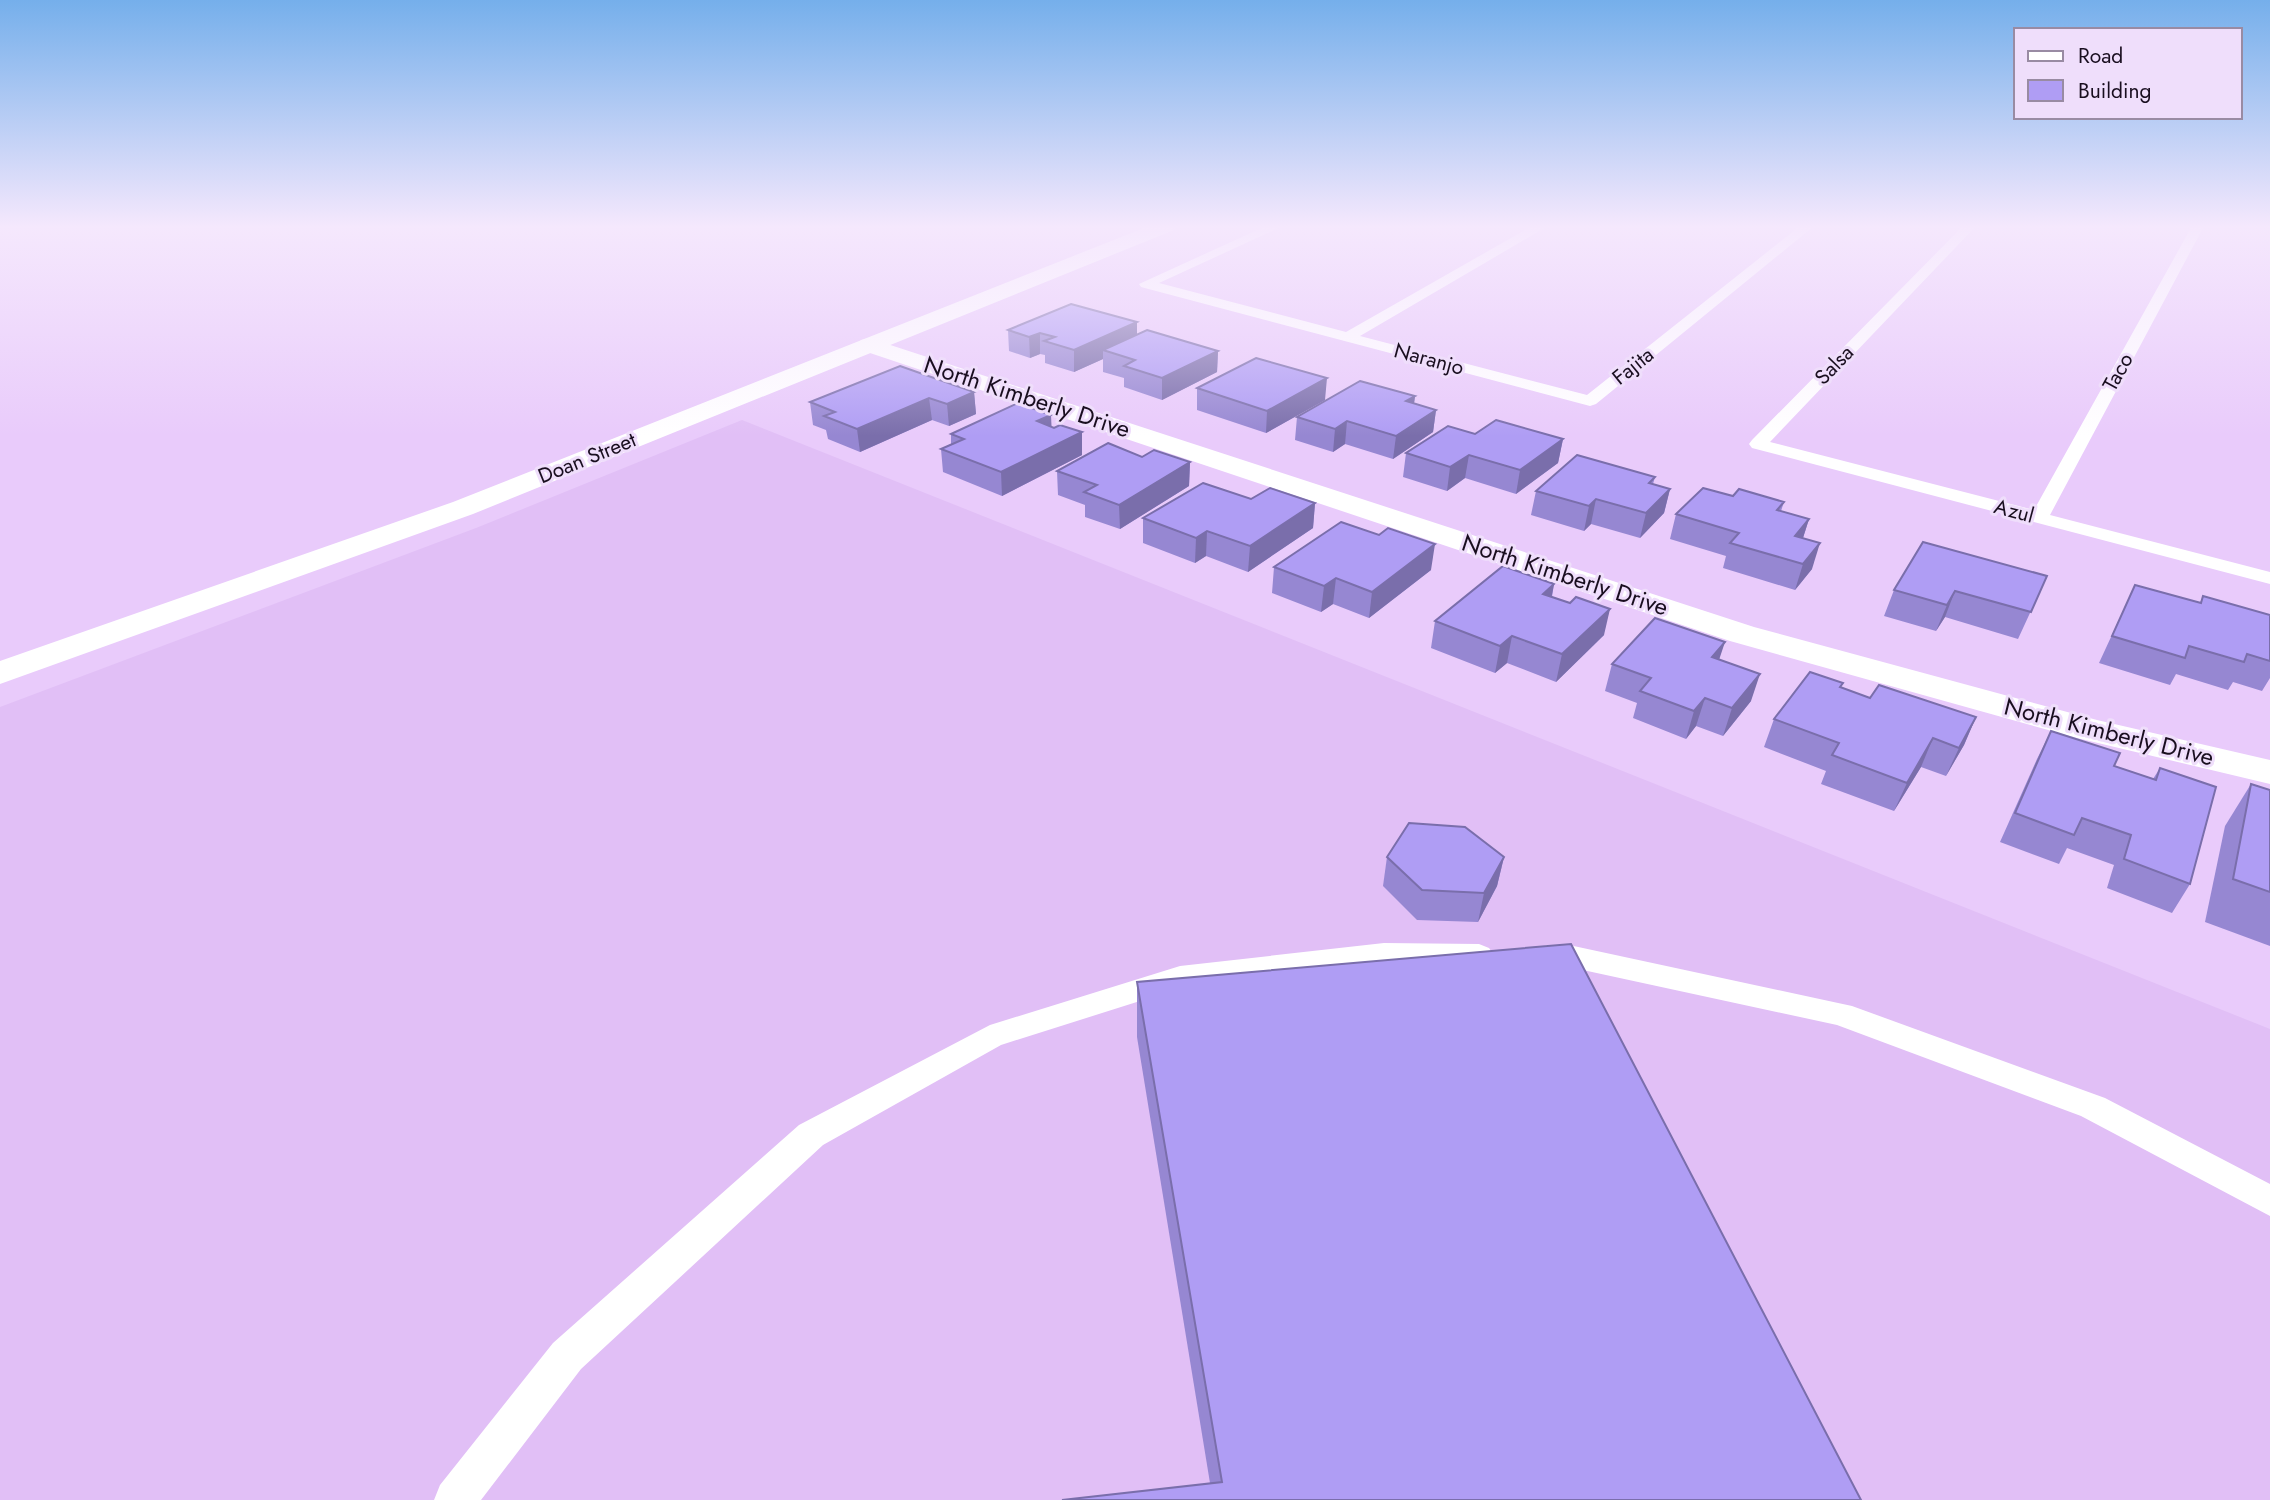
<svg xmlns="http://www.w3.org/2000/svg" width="2270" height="1500" viewBox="0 0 2270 1500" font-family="Jost,sans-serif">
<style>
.built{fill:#e1bff6}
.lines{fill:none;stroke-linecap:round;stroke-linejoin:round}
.service{fill:#fff;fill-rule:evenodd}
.minor{fill:#fff;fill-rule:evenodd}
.tertiary{fill:#fff;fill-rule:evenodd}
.wall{fill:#9687d2}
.shaded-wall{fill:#7a6eab}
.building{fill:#af9df4;stroke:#7a6eab;stroke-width:2}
.labels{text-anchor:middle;stroke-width:6;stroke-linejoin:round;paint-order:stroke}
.far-street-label{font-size:21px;fill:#190e1f;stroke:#efdefb}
.street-label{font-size:24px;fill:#190e1f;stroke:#efdefb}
</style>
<rect width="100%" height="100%" fill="#e9cbfb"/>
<!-- built -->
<polygon class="built" points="742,420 2270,1029 2270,1500 0,1500 0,707 476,528"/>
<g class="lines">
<!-- service -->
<g class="service">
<polygon points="1266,226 1283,226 1159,283 1346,332 1532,226 1548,226 1360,336 1587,395 1800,226 1814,226 1596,404 1590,406 1141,287 1139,284"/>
<polygon points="1963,226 1976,226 1770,442 2034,510 2192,226 2204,226 2050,515 2270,572 2270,584 1752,448 1749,444 1752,440"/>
<polygon points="1384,943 1479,944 1489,948 1494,955 1489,962 1479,966 1384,965 1181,988 1001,1045 823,1145 581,1369 481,1500 434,1500 440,1485 553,1343 799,1125 990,1025 1180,966"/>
<polygon points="1547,945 1569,945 1852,1006 2105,1098 2270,1184 2270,1216 2081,1116 1837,1025 1569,967 1537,963 1532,956 1537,949"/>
</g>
<!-- minor -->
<polygon class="minor" points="869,338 1754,627 2097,720 2270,760 2270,784 2077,738 1730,641 861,350 857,345 861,340"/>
<!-- tertiary -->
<polygon class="tertiary" points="1149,226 1176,226 1174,230 473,514 0,684 0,661 453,502"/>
</g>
<!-- wall -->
<g class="wall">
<polygon points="1008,330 1137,335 1218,351 1217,372 1162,400 1124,387 1124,378 1103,372 1103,359 1074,372 1045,363 1045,355 1040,354 1030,358 1009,351"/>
<polygon points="1197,388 1325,400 1266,433 1197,410"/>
<polygon points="974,392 976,414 949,426 932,420 860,452 828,439 826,430 813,425 810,402"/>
<polygon points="1415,396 1414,403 1436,410 1433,432 1393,459 1345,444 1333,452 1295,440 1297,417"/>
<polygon points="1051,415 1051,426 1082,455 1002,496 943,472 941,449 951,444 951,434"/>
<polygon points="1475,434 1563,439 1558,463 1516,494 1465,478 1447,491 1403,477 1406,453"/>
<polygon points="1142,457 1190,462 1189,486 1120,529 1085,517 1085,505 1058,495 1057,471"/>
<polygon points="1655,477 1653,484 1670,489 1664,513 1640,538 1591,524 1584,531 1531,515 1536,491"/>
<polygon points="1733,496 1784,502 1781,511 1809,519 1803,538 1812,569 1795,590 1723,568 1726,556 1670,539 1676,514"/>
<polygon points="1251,499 1315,503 1313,528 1248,572 1206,556 1195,563 1143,543 1143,518"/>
<polygon points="1274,567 1431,570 1369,618 1333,604 1321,612 1272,593"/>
<polygon points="2047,576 2018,639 1945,617 1936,631 1884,616 1894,590"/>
<polygon points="1554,584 1552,597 1604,635 1556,682 1507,663 1495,673 1431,648 1435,621"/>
<polygon points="2135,585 2200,603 2203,596 2270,615 2270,678 2262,691 2233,682 2228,690 2176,674 2170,685 2099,663"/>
<polygon points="1719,659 1751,701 1723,736 1696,726 1686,739 1633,718 1637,703 1605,691 1612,664"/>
<polygon points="1842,688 1870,698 1976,717 1964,745 1946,776 1921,767 1894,811 1821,784 1826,771 1764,747 1774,719"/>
<polygon points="2051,731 2114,766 2153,779 2160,768 2190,884 2172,913 2107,888 2114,865 2067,848 2059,864 2000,842 2037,759"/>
<polygon points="2251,784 2270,790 2270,946 2205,922 2225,826"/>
<polygon points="1387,857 1504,857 1497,886 1478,922 1417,920 1383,886"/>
<polygon points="1137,982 1861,1500 1210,1483 1137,1037"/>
</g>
<!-- shaded-wall -->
<g class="shaded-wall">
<polygon points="1137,322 1137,343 1103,350 1103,359 1074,372 1074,350"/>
<polygon points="1040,333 1040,354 1030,358 1029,337"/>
<polygon points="1218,351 1217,372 1162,400 1162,378"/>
<polygon points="1327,378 1325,400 1266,433 1267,411"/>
<polygon points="974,392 976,414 949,426 947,404"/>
<polygon points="1415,396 1412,419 1406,401"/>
<polygon points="929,398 932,420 860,452 857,429"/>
<polygon points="1436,410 1433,432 1393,459 1396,436"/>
<polygon points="1051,415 1052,437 1037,421"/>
<polygon points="1347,421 1345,444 1333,452 1335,429"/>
<polygon points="1082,432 1082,455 1002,496 1001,472"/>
<polygon points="1563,439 1558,463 1516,494 1520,470"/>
<polygon points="1469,455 1465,478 1447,491 1450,467"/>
<polygon points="1190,462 1189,486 1120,529 1119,505"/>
<polygon points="1670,489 1664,513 1640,538 1646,513"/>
<polygon points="1596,499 1591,524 1584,531 1589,506"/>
<polygon points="1315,503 1313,528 1248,572 1250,546"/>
<polygon points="1809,519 1801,544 1787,561 1795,536"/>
<polygon points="1207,531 1206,556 1195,563 1196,538"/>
<polygon points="1820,543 1812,569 1795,590 1803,564"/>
<polygon points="1435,544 1431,570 1369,618 1372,592"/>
<polygon points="1336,578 1333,604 1321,612 1324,586"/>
<polygon points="1554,584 1549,610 1543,594"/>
<polygon points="1955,591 1945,617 1936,631 1947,605"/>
<polygon points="1610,609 1604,635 1556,682 1562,654"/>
<polygon points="1512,636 1507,663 1495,673 1500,646"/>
<polygon points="1725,642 1716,669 1712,657"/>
<polygon points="1760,674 1751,701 1723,736 1732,708"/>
<polygon points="1705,698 1696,726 1686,739 1694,711"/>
<polygon points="1976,717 1964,745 1946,776 1959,748"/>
<polygon points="1933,738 1921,767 1894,811 1907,783"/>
<polygon points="1504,857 1497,886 1478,922 1484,893"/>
</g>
<!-- building -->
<g class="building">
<polygon points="1071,304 1137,322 1074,350 1044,341 1055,337 1040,333 1029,337 1008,330"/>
<polygon points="1147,330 1218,351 1162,378 1124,366 1135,360 1103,350"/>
<polygon points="1256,358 1327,378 1267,411 1197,388"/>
<polygon points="900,366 974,392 947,404 929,398 857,429 824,416 835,412 810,402"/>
<polygon points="1360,381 1415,396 1406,401 1436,410 1396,436 1347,421 1335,429 1297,417"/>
<polygon points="1018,403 1051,415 1037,421 1054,428 1060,425 1082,432 1001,472 941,449 964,439 951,434"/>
<polygon points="1496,420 1563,439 1520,470 1469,455 1450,467 1406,453 1448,426 1475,434"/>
<polygon points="1108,443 1142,457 1154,450 1190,462 1119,505 1084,492 1097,485 1057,471"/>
<polygon points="1577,455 1655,477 1649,483 1670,489 1646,513 1596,499 1589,506 1536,491"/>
<polygon points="1203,483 1251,499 1270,488 1315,503 1250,546 1207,531 1196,538 1143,518"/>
<polygon points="1703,488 1733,496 1739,489 1784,502 1777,510 1809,519 1795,536 1820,543 1803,564 1730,543 1739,533 1676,514"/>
<polygon points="1341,522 1379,535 1388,528 1435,544 1372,592 1336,578 1324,586 1274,567"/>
<polygon points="1923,542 2047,576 2031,612 1955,591 1947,605 1894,590"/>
<polygon points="1503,566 1554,584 1543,594 1570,603 1576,597 1610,609 1562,654 1512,636 1500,646 1435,621"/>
<polygon points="2135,585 2201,603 2203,596 2270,615 2270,661 2247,654 2244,662 2189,646 2185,658 2112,636"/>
<polygon points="1655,618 1725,642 1712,657 1760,674 1732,708 1705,698 1694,711 1640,691 1651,678 1612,664"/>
<polygon points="1810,672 1843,683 1840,687 1870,698 1879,685 1976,717 1959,748 1933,738 1907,783 1832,755 1839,743 1774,719"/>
<polygon points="2051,731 2120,753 2114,766 2156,780 2160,768 2216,787 2190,884 2124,859 2131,835 2082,818 2074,835 2015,813"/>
<polygon points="2251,784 2270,790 2270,892 2233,879"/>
<polygon points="1409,823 1465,827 1504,857 1484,893 1422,890 1387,857"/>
<polygon points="1571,944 1861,1500 1062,1500 1222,1482 1137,982"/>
</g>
<!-- sky -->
<linearGradient id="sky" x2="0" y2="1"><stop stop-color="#75afeb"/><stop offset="0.52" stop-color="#f5e8fd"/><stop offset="1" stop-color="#f5e8fd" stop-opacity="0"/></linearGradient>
<rect width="2270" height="436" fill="url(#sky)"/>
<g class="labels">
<!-- far-street labels -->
<g class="far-street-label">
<text transform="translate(1429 359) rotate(15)" y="7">Naranjo</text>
<text transform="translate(1834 365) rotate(-46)" y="7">Salsa</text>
<text transform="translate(1633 366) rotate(-39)" y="7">Fajita</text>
<text transform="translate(2118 372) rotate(-61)" y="7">Taco</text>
<text transform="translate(587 458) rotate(-22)" y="7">Doan Street</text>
<text transform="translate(2014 511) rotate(15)" y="7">Azul</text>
</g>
<!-- street labels -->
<g class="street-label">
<text transform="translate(1027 397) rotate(18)" y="8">North Kimberly Drive</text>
<text transform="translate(1565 575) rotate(18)" y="8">North Kimberly Drive</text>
<text transform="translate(2109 732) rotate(14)" y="8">North Kimberly Drive</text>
</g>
</g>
<!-- legend -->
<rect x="2014" y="28" width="228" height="91" fill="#efdefb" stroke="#998ba3" stroke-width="2"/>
<rect x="2028" y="51" width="35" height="10" fill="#ffffff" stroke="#998ba3" stroke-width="2"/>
<text x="2078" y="63" font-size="21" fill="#190e1f">Road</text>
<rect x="2028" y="80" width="35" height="21" fill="#af9df4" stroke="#998ba3" stroke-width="2"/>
<text x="2078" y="98" font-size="21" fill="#190e1f">Building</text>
</svg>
